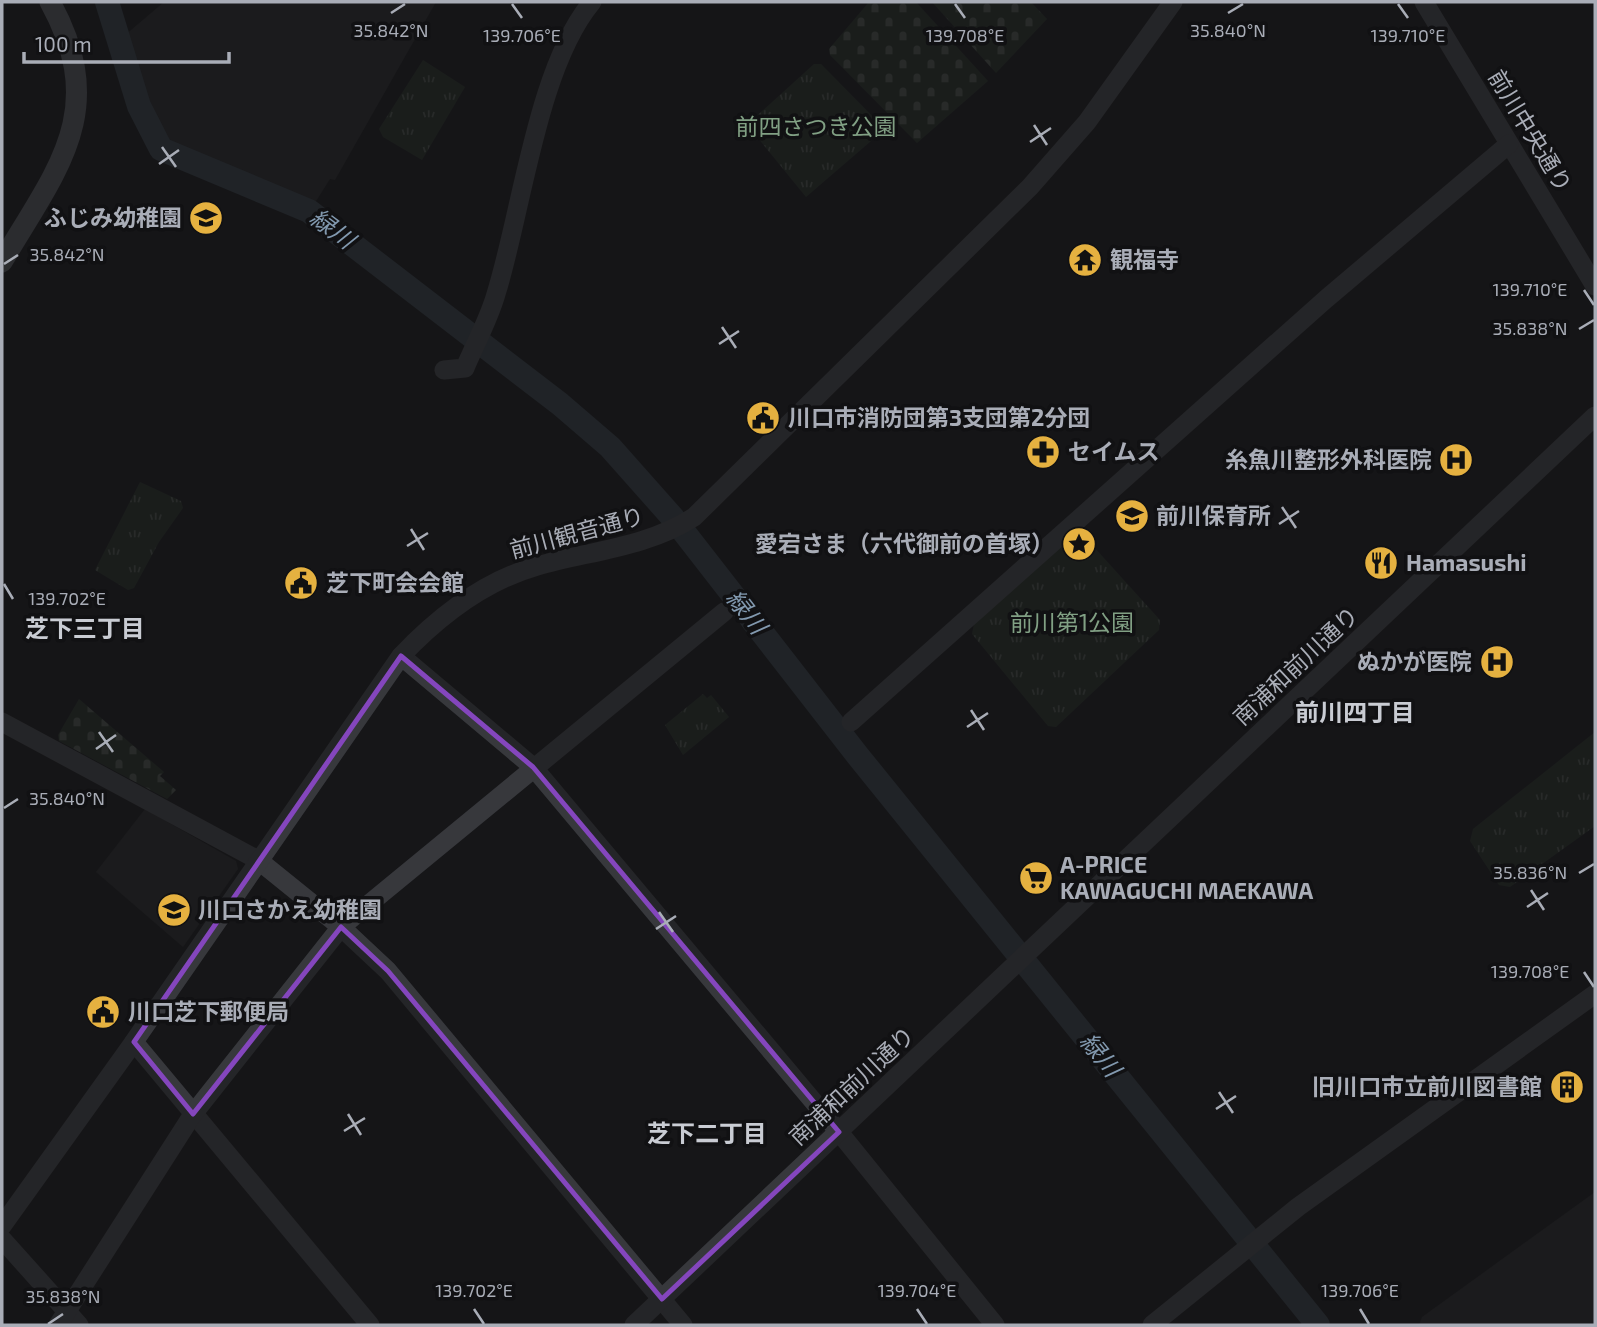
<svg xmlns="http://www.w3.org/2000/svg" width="1597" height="1327" viewBox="0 0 1597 1327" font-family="'Exo 2','Noto Sans JP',sans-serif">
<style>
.built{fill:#222224}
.grass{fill:url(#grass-tufts)}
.cemetery{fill:url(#cemetery-stones)}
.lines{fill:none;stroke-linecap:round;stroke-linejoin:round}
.river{stroke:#2d343b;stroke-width:24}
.tertiary{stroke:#37383c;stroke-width:19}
.secondary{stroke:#45474c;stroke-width:21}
.marked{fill:none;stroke:#8446bd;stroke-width:5;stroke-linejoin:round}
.ticks{fill:none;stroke:#a9adb7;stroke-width:2.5}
.labels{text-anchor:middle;stroke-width:7;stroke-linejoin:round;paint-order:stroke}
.park-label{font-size:23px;fill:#81a084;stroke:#111113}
.street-label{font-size:23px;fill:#a9adb7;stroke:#111113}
.poi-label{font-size:23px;font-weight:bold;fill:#a9adb7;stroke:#111113;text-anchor:start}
.water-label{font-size:24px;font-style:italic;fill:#8299af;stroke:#111113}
.neighbourhood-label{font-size:24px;font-weight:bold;fill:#c9ccd3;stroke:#111113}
.ticks-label{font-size:18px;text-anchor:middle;fill:#a9adb7;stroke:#111113;stroke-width:7;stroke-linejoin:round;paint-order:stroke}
</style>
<defs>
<pattern id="grass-tufts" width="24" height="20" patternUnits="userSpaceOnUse" patternTransform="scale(1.75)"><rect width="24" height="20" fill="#202721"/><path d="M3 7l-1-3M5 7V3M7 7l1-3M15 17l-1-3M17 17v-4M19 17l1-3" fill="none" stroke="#3e443f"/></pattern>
<pattern id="cemetery-stones" width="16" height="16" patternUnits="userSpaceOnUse" patternTransform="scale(1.75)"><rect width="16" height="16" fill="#202721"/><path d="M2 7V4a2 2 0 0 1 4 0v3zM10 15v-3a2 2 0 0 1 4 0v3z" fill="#3e443f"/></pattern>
</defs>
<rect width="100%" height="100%" fill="#161618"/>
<!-- built -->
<g class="built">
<polygon points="164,2 436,2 335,180 330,179 313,206 164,146 145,105 124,36"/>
<polygon points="145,809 236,861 238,869 183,947 96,872"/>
<polygon points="1595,1192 1595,1325 1419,1325 1422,1317"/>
</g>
<!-- grass -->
<g class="grass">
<polygon points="423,60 465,87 422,160 383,137 379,129"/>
<polygon points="814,64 821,64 885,129 806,197 749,127 750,122"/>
<polygon points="140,482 181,501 183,508 159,542 134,588 128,590 95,570"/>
<polygon points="1071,535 1084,536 1160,620 1159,630 1056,727 1048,726 972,634 974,624"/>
<polygon points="703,694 707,698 711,695 729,717 683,755 665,725"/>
<polygon points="1595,732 1595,826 1510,887 1499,885 1470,841 1473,829"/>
</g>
<!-- cemetery -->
<g class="cemetery">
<polygon points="869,2 916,2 988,81 917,143 830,55 829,49"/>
<polygon points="932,2 1031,2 1047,19 996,73"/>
<polygon points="79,699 164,772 160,776 176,790 167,799 59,741 58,735"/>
</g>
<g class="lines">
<!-- river -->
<polyline class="river" points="107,2 139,106 161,149 309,211 560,404 610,447 673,518 858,756 1318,1325"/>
<!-- tertiary -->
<g class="tertiary">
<polyline points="1424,2 1595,286"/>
<path d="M444,370L465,368C475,344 489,319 496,294C522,211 537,68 592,2"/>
<polyline points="401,656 533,767 839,1132 995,1325"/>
<polyline points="2,722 258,860 341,927 388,971 683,1325"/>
<polyline points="851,722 1326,299 1509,144"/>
<polyline points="134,1042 370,1325"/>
<path d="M2,1226L131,1046L401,656C438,617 484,581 537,566C590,551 648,547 694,517L1030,187L1087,122L1173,2"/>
<polyline points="2,1239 79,1325"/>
<polyline points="58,1325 193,1114 341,927 724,612"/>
<polyline points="634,1325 1595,416"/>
<polyline points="1152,1325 1298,1207 1595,994"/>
</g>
<!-- secondary -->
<path class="secondary" d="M2,262C57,169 110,111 50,2"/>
</g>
<!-- marked area -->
<path d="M0 0H1597V1327H0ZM401,656L533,767L839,1132L662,1299L388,971L341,927L193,1114L134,1042Z" fill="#161618" fill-opacity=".55" fill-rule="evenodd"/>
<path class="marked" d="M401,656L533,767L839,1132L662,1299L388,971L341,927L193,1114L134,1042Z"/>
<!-- ticks -->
<path class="ticks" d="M512,4L522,18M955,4L965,18M1398,4L1408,18M391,13L405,4M1228,13L1243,4M1034,125L1047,145M1030,142L1051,128M162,147L176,167M159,164L179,150M4,264L18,255M1584,290L1594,305M722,327L736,348M1579,329L1594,320M719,344L739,331M1282,507L1296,528M1279,524L1299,511M411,529L424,550M407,546L428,533M4,584L13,599M971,710L984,730M967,727L988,713M99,732L113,752M96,749L116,735M4,808L18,799M1579,873L1594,864M1531,890L1544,910M1527,907L1548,893M659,912L673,932M656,929L676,916M1584,972L1594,987M1219,1092L1233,1113M1216,1109L1236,1096M348,1114L361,1135M344,1131L365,1118M474,1309L484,1324M917,1309L927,1324M1360,1309L1369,1324M48,1324L63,1314"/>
<!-- icons -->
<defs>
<g id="school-disc" transform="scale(1.75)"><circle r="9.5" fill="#e5b140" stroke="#111113"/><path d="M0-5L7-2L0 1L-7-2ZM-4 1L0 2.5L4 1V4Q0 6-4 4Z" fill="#111"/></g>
<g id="temple-disc" transform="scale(1.75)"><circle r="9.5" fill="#e5b140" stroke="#111113"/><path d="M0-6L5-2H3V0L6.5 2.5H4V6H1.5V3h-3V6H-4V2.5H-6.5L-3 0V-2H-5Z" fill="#111"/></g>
<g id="civic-disc" transform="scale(1.75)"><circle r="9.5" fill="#e5b140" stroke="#111113"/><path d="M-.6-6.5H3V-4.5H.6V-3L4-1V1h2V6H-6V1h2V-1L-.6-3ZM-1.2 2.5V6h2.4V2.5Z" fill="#111"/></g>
<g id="pharmacy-disc" transform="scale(1.75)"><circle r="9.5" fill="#e5b140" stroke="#111113"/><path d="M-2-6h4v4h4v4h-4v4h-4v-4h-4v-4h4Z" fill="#111"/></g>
<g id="hospital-disc" transform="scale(1.75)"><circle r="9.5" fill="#e5b140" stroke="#111113"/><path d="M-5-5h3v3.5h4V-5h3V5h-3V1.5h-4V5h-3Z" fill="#111"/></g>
<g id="sight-disc" transform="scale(1.75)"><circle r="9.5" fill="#e5b140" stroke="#111113"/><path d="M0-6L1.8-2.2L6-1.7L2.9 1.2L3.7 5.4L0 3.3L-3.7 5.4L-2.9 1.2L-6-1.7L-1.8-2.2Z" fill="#111"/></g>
<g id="restaurant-disc" transform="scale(1.75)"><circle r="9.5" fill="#e5b140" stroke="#111113"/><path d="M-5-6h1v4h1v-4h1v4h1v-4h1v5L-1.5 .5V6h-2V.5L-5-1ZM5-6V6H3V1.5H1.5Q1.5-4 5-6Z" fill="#111"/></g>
<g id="supermarket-disc" transform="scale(1.75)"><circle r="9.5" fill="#e5b140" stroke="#111113"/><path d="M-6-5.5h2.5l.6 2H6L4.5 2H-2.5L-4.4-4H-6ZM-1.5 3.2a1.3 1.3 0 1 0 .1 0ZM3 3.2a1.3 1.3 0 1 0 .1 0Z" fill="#111"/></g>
<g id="building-disc" transform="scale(1.75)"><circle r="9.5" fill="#e5b140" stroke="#111113"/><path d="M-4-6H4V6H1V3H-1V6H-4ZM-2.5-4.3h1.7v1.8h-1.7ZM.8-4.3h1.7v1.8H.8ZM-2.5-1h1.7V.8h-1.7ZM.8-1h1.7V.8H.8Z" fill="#111"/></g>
</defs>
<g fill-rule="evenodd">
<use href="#school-disc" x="206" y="218"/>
<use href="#temple-disc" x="1085" y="260"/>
<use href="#civic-disc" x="763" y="418"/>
<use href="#pharmacy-disc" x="1043" y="452"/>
<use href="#hospital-disc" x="1456" y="460"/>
<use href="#school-disc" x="1132" y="516"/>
<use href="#sight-disc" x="1079" y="544"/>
<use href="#restaurant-disc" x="1381" y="563"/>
<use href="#civic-disc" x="301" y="583"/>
<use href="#hospital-disc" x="1497" y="662"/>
<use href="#supermarket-disc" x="1036" y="878"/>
<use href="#school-disc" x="174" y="910"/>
<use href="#civic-disc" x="103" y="1012"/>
<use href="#building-disc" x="1567" y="1087"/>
</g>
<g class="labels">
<!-- park labels -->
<g class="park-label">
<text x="816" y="135">前四さつき公園</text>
<text x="1072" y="631">前川第1公園</text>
</g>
<!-- street labels -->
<g class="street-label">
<text transform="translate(1530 131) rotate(59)" y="8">前川中央通り</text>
<text transform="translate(577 533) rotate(-15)" y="8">前川観音通り</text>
<text transform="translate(1296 666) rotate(-43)" y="8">南浦和前川通り</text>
<text transform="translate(852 1086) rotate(-43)" y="8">南浦和前川通り</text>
</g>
<!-- poi labels -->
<g class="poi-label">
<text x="182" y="226" text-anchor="end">ふじみ幼稚園</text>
<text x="1110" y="268">観福寺</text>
<text x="788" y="426">川口市消防団第3支団第2分団</text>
<text x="1068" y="460">セイムス</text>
<text x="1432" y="468" text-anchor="end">糸魚川整形外科医院</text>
<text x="1156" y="524">前川保育所</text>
<text x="1054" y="552" text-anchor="end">愛宕さま（六代御前の首塚）</text>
<text x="1406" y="571">Hamasushi</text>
<text x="326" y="591">芝下町会会館</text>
<text x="1472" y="670" text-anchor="end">ぬかが医院</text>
<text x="1060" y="873">A-PRICE<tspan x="1060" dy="26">KAWAGUCHI MAEKAWA</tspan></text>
<text x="198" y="918">川口さかえ幼稚園</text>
<text x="128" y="1020">川口芝下郵便局</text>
<text x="1542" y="1095" text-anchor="end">旧川口市立前川図書館</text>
</g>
<!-- water labels -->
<g class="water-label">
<text transform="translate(332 229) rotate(37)" y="8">緑川</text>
<text transform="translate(746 612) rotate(52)" y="8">緑川</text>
<text transform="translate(1100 1055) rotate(51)" y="8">緑川</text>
</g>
<!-- neighbourhood labels -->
<g class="neighbourhood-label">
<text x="85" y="637">芝下三丁目</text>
<text x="1355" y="721">前川四丁目</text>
<text x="707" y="1142">芝下二丁目</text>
</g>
</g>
<g class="ticks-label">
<text x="391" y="37">35.842°N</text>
<text x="1228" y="37">35.840°N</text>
<text x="965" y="42">139.708°E</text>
<text x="1408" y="42">139.710°E</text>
<text x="522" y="42">139.706°E</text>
<text x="67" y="261">35.842°N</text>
<text x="1530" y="296">139.710°E</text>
<text x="1530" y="335">35.838°N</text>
<text x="67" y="605">139.702°E</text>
<text x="67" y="805">35.840°N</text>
<text x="1530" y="879">35.836°N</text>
<text x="1530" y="978">139.708°E</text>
<text x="474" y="1297">139.702°E</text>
<text x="917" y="1297">139.704°E</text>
<text x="1360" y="1297">139.706°E</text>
<text x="63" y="1303">35.838°N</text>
</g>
<!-- border -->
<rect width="1597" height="1327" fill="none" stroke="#a9adb7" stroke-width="7"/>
<!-- scale -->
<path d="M24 52v10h205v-10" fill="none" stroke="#a9adb7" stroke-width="3.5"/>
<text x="35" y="52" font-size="21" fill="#a9adb7" stroke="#111113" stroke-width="5" paint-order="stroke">100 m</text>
</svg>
